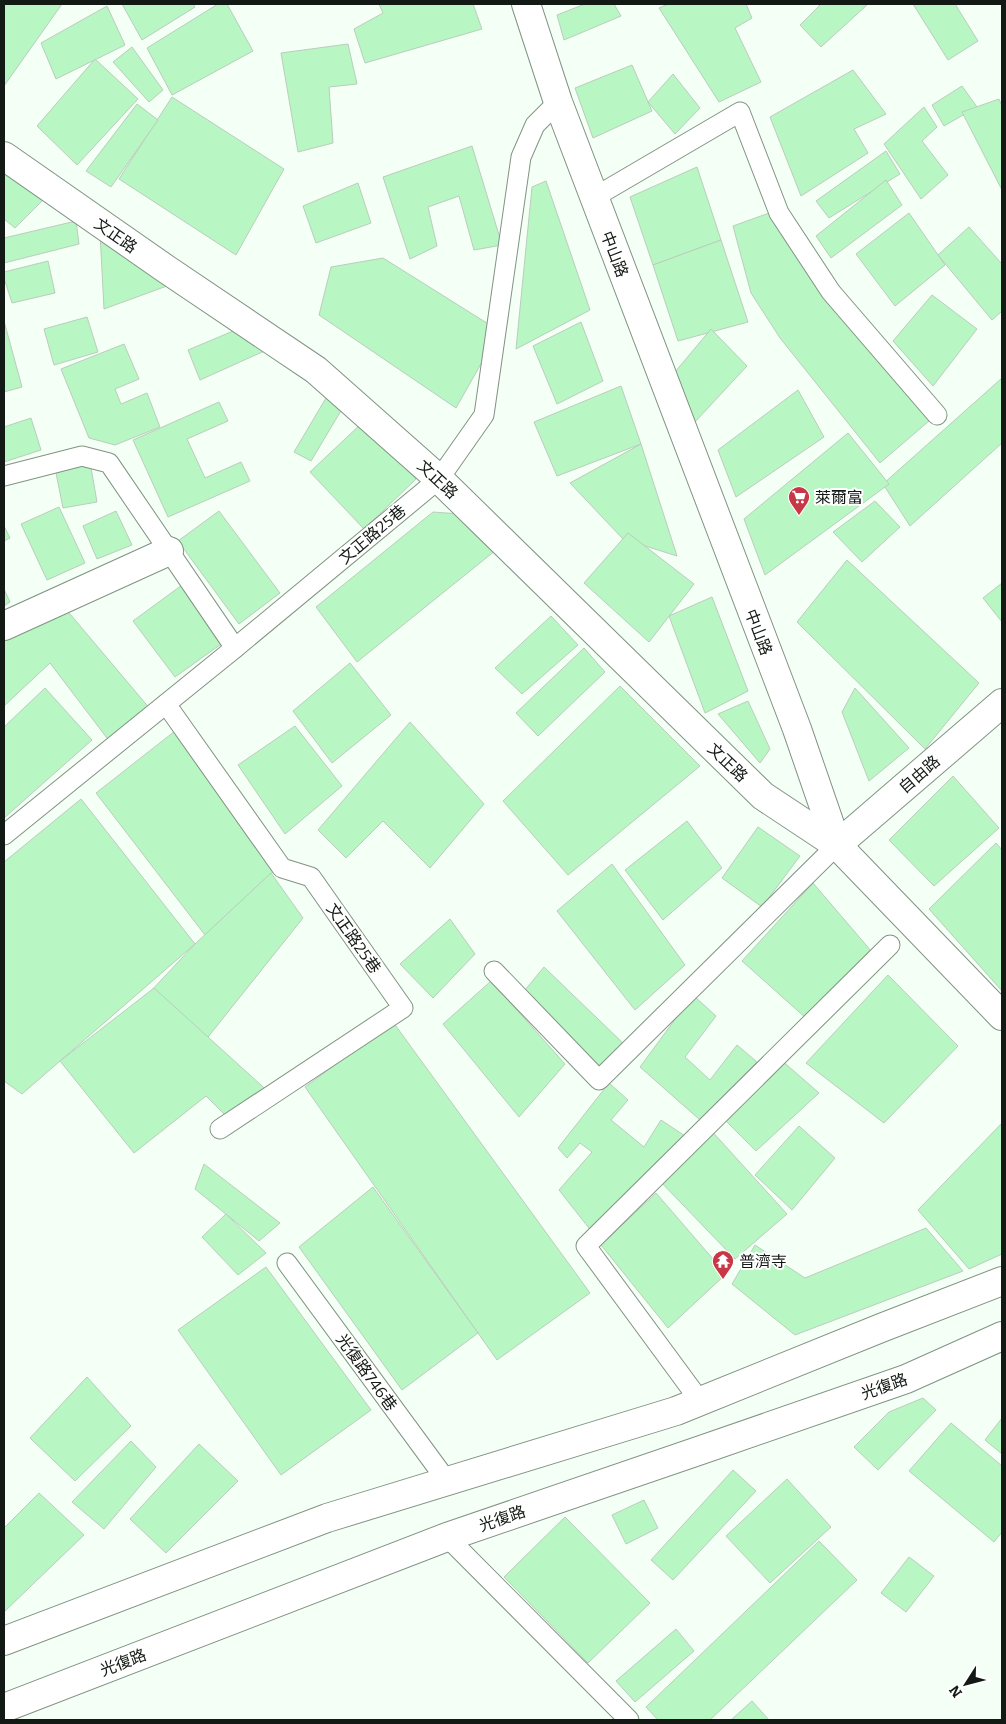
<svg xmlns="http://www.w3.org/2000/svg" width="1006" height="1724" viewBox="0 0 1006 1724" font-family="Bitter,'Noto Sans TC',serif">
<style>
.building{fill:#b8f6c3;stroke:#bbcdbd}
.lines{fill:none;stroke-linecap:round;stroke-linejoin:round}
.service-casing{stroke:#829384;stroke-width:21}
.minor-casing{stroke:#829384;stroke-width:30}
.service{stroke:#fff;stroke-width:19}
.minor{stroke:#fff;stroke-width:28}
.labels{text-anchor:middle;stroke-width:4;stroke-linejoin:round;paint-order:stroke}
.street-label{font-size:16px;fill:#131914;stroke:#fff}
.poi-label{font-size:16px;fill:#131914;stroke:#fff;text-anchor:start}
</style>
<rect width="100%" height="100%" fill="#f4fff5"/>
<!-- building -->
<g class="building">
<polygon points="4,4 62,4 4,86"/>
<polygon points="122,4 193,4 195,7 142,40"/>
<polygon points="218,4 227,4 253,51 172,95 147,48"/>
<polygon points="379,4 473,4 482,29 365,63 354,29 383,13"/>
<polygon points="585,4 614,4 621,16 564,40 557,15"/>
<polygon points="668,4 746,4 752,18 735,28 761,82 719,102 659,8"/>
<polygon points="821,4 868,4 821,47 800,25"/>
<polygon points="913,4 955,4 978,41 948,60"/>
<polygon points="107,6 125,45 56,79 41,43"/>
<polygon points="348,44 357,84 329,87 333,143 298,152 281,53"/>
<polygon points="132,47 163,90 149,102 113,62"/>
<polygon points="95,59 138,99 77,165 37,126"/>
<polygon points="632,65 652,111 593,138 575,88"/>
<polygon points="853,70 886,114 854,129 868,153 801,196 770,117"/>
<polygon points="673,74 700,108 675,134 648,102"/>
<polygon points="962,86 977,107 944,126 932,105"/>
<polygon points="172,97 284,169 236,255 119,179"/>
<polygon points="999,99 1002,106 1002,190 962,112"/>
<polygon points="137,104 158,120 111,187 86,171"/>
<polygon points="924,107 937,127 922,141 948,175 921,199 884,144"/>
<polygon points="472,146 502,245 474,250 459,196 428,207 437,246 410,259 383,177"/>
<polygon points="886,151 900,174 829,218 816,201"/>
<polygon points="4,164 46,197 15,228 4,219"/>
<polygon points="697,167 721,240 653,265 630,197"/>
<polygon points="886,180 902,205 831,258 816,236"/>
<polygon points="546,181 590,310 516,349 532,187"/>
<polygon points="358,183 371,223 316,243 303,206"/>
<polygon points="772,212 929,421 880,463 780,338 751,293 733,226"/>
<polygon points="909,213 945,265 895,306 856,254"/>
<polygon points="76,221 79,244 4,263 4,238"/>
<polygon points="969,227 1002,264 1002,311 992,320 938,255"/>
<polygon points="100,233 175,283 104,309"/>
<polygon points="721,240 748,322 678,341 653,265"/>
<polygon points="383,258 490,325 482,362 456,408 319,315 331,267"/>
<polygon points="48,261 55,293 12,303 4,278 4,272"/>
<polygon points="932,295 977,329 933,386 893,341"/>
<polygon points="87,317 98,352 54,365 44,329"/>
<polygon points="4,321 22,387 4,392"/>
<polygon points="581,322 603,381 557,404 533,346"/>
<polygon points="245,326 271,348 200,380 188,350"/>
<polygon points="711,329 747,366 694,423 675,372"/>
<polygon points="124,344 139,379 115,389 121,404 147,393 160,427 115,445 89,438 61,369"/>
<polygon points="1002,378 1002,443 910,526 883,484"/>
<polygon points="621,386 641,444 557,476 534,422"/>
<polygon points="798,390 824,437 736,497 718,450"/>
<polygon points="326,398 342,409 311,461 294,452"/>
<polygon points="219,402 228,421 187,439 205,478 241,462 250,481 168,517 133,440"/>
<polygon points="31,418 41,450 4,462 4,427"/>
<polygon points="363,422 416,479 364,529 310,472"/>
<polygon points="848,433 889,484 765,575 744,519"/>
<polygon points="641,444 677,556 623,539 570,483"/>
<polygon points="90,462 97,502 63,508 55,468"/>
<polygon points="875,501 900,527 862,562 833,532"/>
<polygon points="59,507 85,563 47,580 21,524"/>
<polygon points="116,511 132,545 97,559 83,526"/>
<polygon points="219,511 280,593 239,624 178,541"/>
<polygon points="433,512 460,514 496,550 357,662 316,607"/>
<polygon points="4,526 10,538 4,541"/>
<polygon points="628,533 694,584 649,642 584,583"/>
<polygon points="847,560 979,683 925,749 797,622"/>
<polygon points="1002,583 1002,622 983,598"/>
<polygon points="182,585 224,642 175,677 133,621"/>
<polygon points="4,589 10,602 4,606"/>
<polygon points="712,597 748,691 705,713 669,616"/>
<polygon points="59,601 151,710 110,742 50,663 4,706 4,639"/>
<polygon points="551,616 578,645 522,694 495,668"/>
<polygon points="584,648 605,672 538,736 516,713"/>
<polygon points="350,663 391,715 332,763 293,711"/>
<polygon points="620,686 700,766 568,875 503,801"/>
<polygon points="45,688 92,740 4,818 4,727"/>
<polygon points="855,688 909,748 869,781 842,712"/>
<polygon points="748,701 770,749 760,763 718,714"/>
<polygon points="410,722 484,804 430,868 383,821 346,858 318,830"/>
<polygon points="295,726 342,786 285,834 238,765"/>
<polygon points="175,731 275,870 205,935 96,793"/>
<polygon points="953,776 999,828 934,886 889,840"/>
<polygon points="81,799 195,944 22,1094 4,1081 4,862"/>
<polygon points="687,821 722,868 663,920 625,870"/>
<polygon points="758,827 800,856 762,907 722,878"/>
<polygon points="996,843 1002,850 1002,991 929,909"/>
<polygon points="612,864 685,965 635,1010 557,911"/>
<polygon points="271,873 303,918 208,1037 150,992 195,944"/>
<polygon points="813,883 872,952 807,1019 742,961"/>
<polygon points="450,919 475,954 433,998 400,964"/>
<polygon points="544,967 626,1046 597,1074 520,996"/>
<polygon points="888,975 958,1046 884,1123 806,1063"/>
<polygon points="491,981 565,1064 519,1117 443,1024"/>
<polygon points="154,988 272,1095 232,1122 206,1096 134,1153 60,1061"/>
<polygon points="693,995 716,1016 685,1057 710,1080 737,1045 757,1062 700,1120 640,1067"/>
<polygon points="393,1022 590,1293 497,1360 305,1087"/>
<polygon points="780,1059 819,1093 756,1151 722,1117"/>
<polygon points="609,1083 628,1100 611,1120 644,1147 661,1120 685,1136 592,1232 559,1190 592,1152 580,1143 567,1158 558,1148"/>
<polygon points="1002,1123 1002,1254 969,1269 918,1210"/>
<polygon points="799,1126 835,1158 792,1210 755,1175"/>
<polygon points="709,1128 787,1214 735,1259 657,1178"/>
<polygon points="204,1164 280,1223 259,1241 195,1189"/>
<polygon points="373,1187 478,1333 402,1390 299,1247"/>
<polygon points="656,1193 726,1274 668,1328 601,1245"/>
<polygon points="226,1214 266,1253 238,1275 202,1237"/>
<polygon points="926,1228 963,1271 795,1335 732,1284 755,1245 805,1278"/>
<polygon points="266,1267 371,1410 281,1475 178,1330"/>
<polygon points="87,1377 131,1426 75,1481 30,1438"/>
<polygon points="923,1398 936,1410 878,1470 854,1447 889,1412"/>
<polygon points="1002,1418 1002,1454 985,1440"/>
<polygon points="951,1423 1002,1466 1002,1532 994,1542 909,1471"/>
<polygon points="131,1441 156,1467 104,1529 72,1502"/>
<polygon points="199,1444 238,1481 166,1553 130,1519"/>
<polygon points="733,1470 756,1491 673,1580 651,1560"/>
<polygon points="787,1479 831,1527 770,1583 726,1536"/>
<polygon points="39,1493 84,1535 4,1612 4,1528"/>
<polygon points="644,1500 658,1528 626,1544 612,1515"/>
<polygon points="565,1517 650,1603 588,1663 504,1577"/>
<polygon points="819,1541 857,1580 710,1720 658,1720 646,1707"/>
<polygon points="909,1557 934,1576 906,1612 881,1593"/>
<polygon points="676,1629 694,1651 635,1702 616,1681"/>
<polygon points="752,1701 769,1720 731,1720"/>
</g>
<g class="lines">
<!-- service casing -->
<g class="service-casing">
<g id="service">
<polyline points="593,198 740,112 779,213 831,292 937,415"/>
<polyline points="4,476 82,456 109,463 235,648"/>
<polyline points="166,704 282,868 311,877 403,1008 220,1129"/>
<polyline points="4,835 235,648 439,479 484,415 521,157 535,125 558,102"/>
<polyline points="494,971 599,1080 837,845"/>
<polyline points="287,1263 447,1481"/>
<polyline points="700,1401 586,1246 890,945"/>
<polyline points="447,1537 629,1720"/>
</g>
</g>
<!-- minor casing -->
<g class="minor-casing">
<g id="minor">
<polyline points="526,4 558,102 797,729 837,845 1002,1016"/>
<polyline points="4,156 166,269 316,370 439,479 763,796 837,845 1002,703"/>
<polyline points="4,626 169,551"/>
<polyline points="4,1641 327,1518 676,1411 881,1328 1002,1281"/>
<polyline points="4,1708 447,1537 704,1449 906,1379 1002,1336"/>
</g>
</g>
<!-- service -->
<use href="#service" class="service"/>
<!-- minor -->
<use href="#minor" class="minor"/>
</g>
<!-- icons -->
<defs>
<g id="supermarket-pin" transform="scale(1.125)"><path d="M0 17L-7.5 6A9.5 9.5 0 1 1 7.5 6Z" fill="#c83745" stroke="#fff"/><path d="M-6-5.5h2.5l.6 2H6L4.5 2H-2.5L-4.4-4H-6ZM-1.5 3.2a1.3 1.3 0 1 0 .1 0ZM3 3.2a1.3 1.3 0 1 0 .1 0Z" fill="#fff"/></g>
<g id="temple-pin" transform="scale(1.125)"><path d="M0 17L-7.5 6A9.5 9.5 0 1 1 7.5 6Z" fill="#c83745" stroke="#fff"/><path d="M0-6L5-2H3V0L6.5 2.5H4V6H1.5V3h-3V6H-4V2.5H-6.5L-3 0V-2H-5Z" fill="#fff"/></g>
</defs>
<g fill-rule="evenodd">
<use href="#supermarket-pin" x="799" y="497"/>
<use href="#temple-pin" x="723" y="1261"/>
</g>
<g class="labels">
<!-- street labels -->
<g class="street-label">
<text transform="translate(116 235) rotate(35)" y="6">文正路</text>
<text transform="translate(615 254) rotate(69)" y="6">中山路</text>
<text transform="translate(438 479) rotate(43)" y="6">文正路</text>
<text transform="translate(372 534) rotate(-40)" y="6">文正路25巷</text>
<text transform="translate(759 632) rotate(69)" y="6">中山路</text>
<text transform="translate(728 762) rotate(44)" y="6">文正路</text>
<text transform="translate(919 774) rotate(-41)" y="6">自由路</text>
<text transform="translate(354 938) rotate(55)" y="6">文正路25巷</text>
<text transform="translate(367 1372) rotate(54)" y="6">光復路746巷</text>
<text transform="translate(884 1386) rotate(-20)" y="6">光復路</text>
<text transform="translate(502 1518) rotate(-19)" y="6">光復路</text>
<text transform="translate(123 1662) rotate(-21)" y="6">光復路</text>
</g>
<!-- poi labels -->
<g class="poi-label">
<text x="815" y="503">萊爾富</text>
<text x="739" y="1267">普濟寺</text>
</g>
</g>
<!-- border -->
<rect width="1006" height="1724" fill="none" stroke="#131914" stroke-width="10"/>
<!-- north arrow -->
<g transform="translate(966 1684) rotate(234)" stroke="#ffffff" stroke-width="4" paint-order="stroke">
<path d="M0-4L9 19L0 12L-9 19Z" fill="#131914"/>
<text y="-8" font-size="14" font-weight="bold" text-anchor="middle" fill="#131914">N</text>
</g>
</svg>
